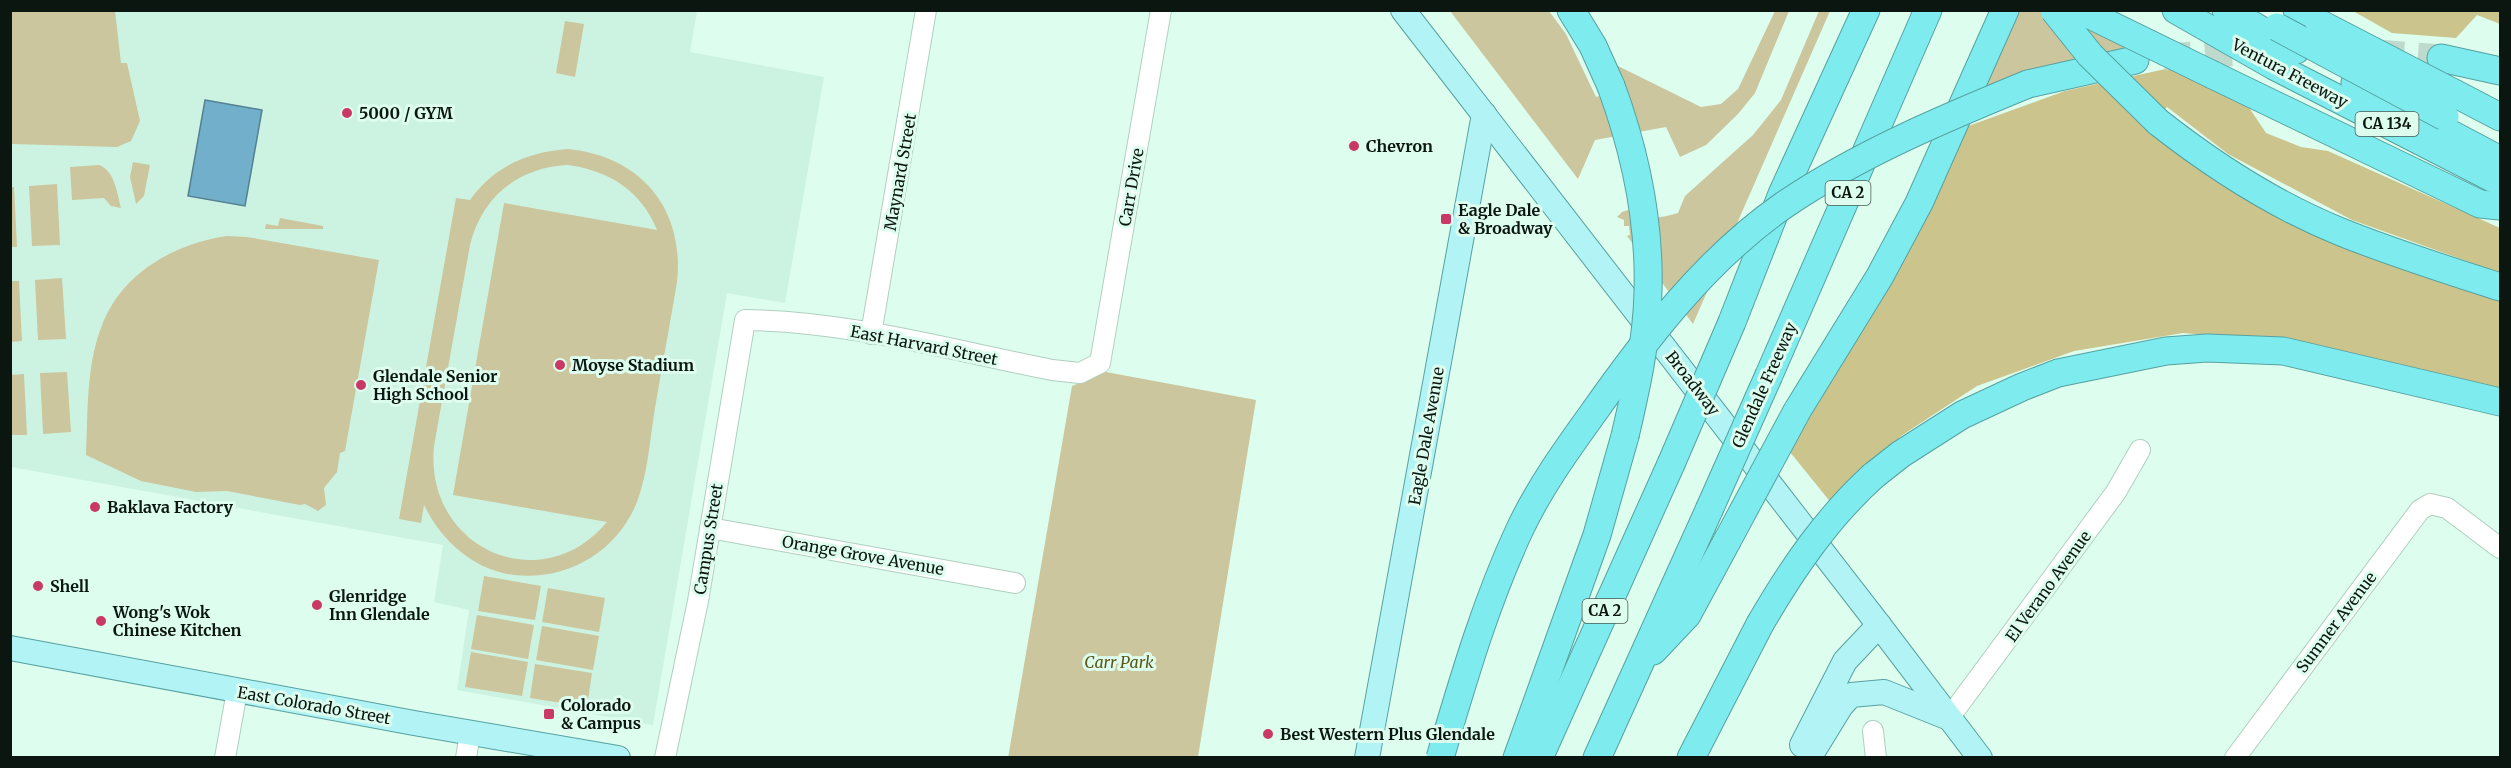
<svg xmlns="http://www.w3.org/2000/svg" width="2511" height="768" viewBox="0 0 2511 768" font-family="Merriweather,serif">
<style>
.built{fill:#ccf3e1}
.green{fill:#cbc69d;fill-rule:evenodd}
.forest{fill:#cbc48c}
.water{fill:#72afca;stroke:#538192;stroke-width:1.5}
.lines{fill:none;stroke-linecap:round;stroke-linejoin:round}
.highway-tunnel{stroke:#bedacd;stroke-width:27;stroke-dasharray:27 14;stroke-linecap:butt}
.minor-casing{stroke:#b0cfc0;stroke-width:22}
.major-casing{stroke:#56a1a1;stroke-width:26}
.highway-casing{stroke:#56a1a1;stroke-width:29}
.minor{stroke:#fff;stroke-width:20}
.major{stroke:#b2f4f5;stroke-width:24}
.highway{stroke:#7eecee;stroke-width:27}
.highway-bridge-casing{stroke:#56a1a1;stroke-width:29;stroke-linecap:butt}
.highway-bridge{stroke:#7eecee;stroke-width:27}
.poi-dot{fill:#c83a65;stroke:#ddfdee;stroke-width:2}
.labels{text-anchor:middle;stroke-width:6;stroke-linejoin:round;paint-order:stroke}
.shield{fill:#ddfdee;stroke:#4a5b53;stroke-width:1.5}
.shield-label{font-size:15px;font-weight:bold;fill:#0b1611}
.street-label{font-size:16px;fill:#0b1611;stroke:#ddfdee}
.poi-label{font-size:16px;font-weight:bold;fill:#0b1611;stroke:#ddfdee;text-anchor:start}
.park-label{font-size:16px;font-style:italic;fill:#5e5614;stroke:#ddfdee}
</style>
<rect width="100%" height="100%" fill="#ddfdee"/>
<!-- built -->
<polygon class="built" points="10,11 697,11 690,52 824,77 785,303 727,293 653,725 457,690 469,610 434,602 443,545 11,467"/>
<!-- green -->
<g class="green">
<polygon points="11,10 115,11 121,63 127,63 140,121 131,141 117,147 11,144"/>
<polygon points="1450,11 1549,11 1566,34 1596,97 1623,90 1616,65 1701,107 1721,104 1738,89 1775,11 1789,11 1755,93 1738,114 1706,145 1680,157 1666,127 1595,140 1578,179"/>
<path d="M1819,11H1830L1693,324L1627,236L1630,235L1629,226H1624V220L1617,217L1622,212L1628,210C1644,221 1661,218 1678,213L1685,196L1753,135L1781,100Z"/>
<polygon points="2014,11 2058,11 2140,51 1976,93"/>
<polygon points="565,21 584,24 575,77 556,73"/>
<path d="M568,149C641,156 685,209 677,282C670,324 662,366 655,408C650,438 648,473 637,502C617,552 567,581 514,575C473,570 441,540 424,505L421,523L399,519L456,198L470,200C494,166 528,152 568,149ZM567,165C608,170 641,190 657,230L504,203L453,495L607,522C541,601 424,548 434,446L470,245C482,197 517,168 567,165Z"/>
<polygon points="133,162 150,165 144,196 136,204 130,177"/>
<path d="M99,165C115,171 117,193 121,208L111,206L104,198L72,200L70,167Z"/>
<polygon points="57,184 60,245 32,246 29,186"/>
<polygon points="11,187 14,187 17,247 11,247"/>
<polygon points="280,218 323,226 323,229 265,229 266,224 278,226"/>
<path d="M227,236L247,237L379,260L345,451L340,453L337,472L324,488L326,505L318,511L305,504L300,505L227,491L196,492L141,481L86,455C88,414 86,367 101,328C120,274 173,244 227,236Z"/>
<polygon points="62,278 66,339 38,340 35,280"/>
<polygon points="11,281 19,281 22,341 11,342"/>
<polygon points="67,372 71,432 43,434 40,373"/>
<polygon points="1106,372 1256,400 1198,757 1008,758 1072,386"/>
<polygon points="24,374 27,435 11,435 11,375"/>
<polygon points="484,576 541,586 535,620 478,611"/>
<polygon points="548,588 605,598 599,632 542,622"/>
<polygon points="477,615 534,625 528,659 471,649"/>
<polygon points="542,626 599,636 593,670 536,660"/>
<polygon points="471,652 528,662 522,696 465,687"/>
<polygon points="535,664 592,673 587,707 530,698"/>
</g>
<!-- forest -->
<g class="forest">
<polygon points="2353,11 2500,11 2500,24 2477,15 2456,38 2392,33"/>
<polygon points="2170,68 2248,106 2266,133 2301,147 2328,151 2500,228 2500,273 2352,220 2228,154 2167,107 2148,128 2500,299 2500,392 2301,343 2183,333 2074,351 1977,386 1901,436 1832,504 1790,452 1960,129 2065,91"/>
</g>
<!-- water -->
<polygon class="water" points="205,100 262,110 245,206 188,196"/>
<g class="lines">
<!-- highway-tunnel -->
<g class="highway-tunnel">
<polyline points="2377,53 2441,58"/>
<polyline points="2164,57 2258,51"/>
</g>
<!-- minor casing -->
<g class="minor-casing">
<g id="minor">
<polyline points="871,334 926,10"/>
<polyline points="710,528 1015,583"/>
<polyline points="1949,718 2116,492 2140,450"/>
<polyline points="1873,731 1876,758"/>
<polyline points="225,758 237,691"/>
<polyline points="466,758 470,733"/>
<path d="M665,758L698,601L745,320C848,321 951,350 1052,370L1080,373L1100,363L1161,10"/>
<polyline points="2235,758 2420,510 2430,504 2447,508 2500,548"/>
</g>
</g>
<!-- major casing -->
<g class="major-casing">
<g id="major">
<polyline points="1403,10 1879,625 1980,758"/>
<polyline points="10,648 414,723 618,758"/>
<polyline points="1802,745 1845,661 1879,625"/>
<polyline points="1367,758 1484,114"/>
<polyline points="1809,758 1841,706 1851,695 1884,692 1949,718"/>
</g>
</g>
<!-- highway casing -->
<g class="highway-casing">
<g id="highway">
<polyline points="1571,10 1593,46 1611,86"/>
<polyline points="2176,10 2274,66 2500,182"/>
<polyline points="2226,10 2296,50"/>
<polyline points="2297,10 2319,23"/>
<polyline points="2441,58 2500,71"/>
<polyline points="2213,75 2480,204 2500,206"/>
<polyline points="2355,83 2500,160"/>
<polyline points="2028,84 2135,60"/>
<polyline points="2454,93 2500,117"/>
<path d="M2158,122C2214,166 2274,205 2341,232C2393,253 2447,270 2500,287"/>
<polyline points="1732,322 1782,194 1866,10"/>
<polyline points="1769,375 1928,10"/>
<polyline points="1797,411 1880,276 1919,203 2005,10"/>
<polyline points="1873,476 1901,454 1962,415 2022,387 2058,373 2166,351 2207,348 2283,351 2500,402"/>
<polyline points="1653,651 1687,615 1727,541"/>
<polyline points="1517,758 1597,535 1625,436"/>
<polyline points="1539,758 1671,464"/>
<polyline points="1597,758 1709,510"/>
<polyline points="1691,758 1760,624"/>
</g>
</g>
<!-- minor -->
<use href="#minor" class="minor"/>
<!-- major -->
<use href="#major" class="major"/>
<!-- highway -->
<use href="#highway" class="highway"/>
<!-- highway-bridge casing -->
<g class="highway-bridge-casing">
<g id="highway-bridge">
<polyline points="2054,10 2090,55 2158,122"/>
<polyline points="2080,10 2213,75"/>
<polyline points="2319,23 2454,93"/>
<polyline points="2277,27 2445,117"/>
<path d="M1611,86C1635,151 1650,222 1648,292C1647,340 1636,389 1625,436"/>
<polyline points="1671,464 1732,322"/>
<polyline points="1709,510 1769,375"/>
<polyline points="1727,541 1797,411"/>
<path d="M1760,624C1792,569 1826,519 1873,476"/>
<path d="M1440,758C1463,681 1485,604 1519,531C1538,490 1565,452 1591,416C1646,338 1705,260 1784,205C1859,154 1945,118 2028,84"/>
</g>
</g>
<!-- highway-bridge -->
<use href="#highway-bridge" class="highway-bridge"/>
</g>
<!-- markers -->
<g class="poi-dot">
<circle cx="347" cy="113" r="6"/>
<circle cx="1354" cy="146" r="6"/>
<rect x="1440" y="213" width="12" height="12" rx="3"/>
<circle cx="560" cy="365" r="6"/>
<circle cx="361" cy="385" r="6"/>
<circle cx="95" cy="507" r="6"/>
<circle cx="38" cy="586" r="6"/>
<circle cx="317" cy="605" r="6"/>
<circle cx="101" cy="621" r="6"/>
<rect x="543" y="708" width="12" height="12" rx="3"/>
<circle cx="1268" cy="734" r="6"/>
</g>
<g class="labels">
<!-- shield labels -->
<g class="shield">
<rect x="2355.5" y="112" width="63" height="24" rx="4.5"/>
<rect x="1825.5" y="181" width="45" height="24" rx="4.5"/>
<rect x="1582.5" y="599" width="45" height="24" rx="4.5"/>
</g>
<g class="shield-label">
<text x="2387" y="129">CA 134</text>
<text x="1848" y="198">CA 2</text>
<text x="1605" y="616">CA 2</text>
</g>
<!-- street labels -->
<g class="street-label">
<text transform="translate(2290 73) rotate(28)" y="6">Ventura Freeway</text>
<text transform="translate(900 172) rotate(-80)" y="6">Maynard Street</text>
<text transform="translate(1131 187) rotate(-80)" y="6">Carr Drive</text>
<text transform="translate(924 345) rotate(11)" y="6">East Harvard Street</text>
<text transform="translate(1693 383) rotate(52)" y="6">Broadway</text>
<text transform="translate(1764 385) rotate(-66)" y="6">Glendale Freeway</text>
<text transform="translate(1426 436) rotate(-80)" y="6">Eagle Dale Avenue</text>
<text transform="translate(708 539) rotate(-81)" y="6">Campus Street</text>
<text transform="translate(863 555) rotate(10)" y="6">Orange Grove Avenue</text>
<text transform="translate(2048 586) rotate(-54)" y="6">El Verano Avenue</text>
<text transform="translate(2336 622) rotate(-53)" y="6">Sumner Avenue</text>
<text transform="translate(314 705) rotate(10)" y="6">East Colorado Street</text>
</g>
<!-- poi labels -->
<g class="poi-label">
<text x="359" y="119">5000 / GYM</text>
<text x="1366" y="152">Chevron</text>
<text x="1458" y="216">Eagle Dale<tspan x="1458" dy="18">&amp; Broadway</tspan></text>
<text x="572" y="371">Moyse Stadium</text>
<text x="373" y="382">Glendale Senior<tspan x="373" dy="18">High School</tspan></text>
<text x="107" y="513">Baklava Factory</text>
<text x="50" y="592">Shell</text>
<text x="329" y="602">Glenridge<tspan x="329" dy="18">Inn Glendale</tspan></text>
<text x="113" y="618">Wong's Wok<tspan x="113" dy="18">Chinese Kitchen</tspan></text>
<text x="561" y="711">Colorado<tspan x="561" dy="18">&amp; Campus</tspan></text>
<text x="1280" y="740">Best Western Plus Glendale</text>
</g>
<!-- park labels -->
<g class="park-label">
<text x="1119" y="668">Carr Park</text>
</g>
</g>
<!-- border -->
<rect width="2511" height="768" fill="none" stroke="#0b1611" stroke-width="24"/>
</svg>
